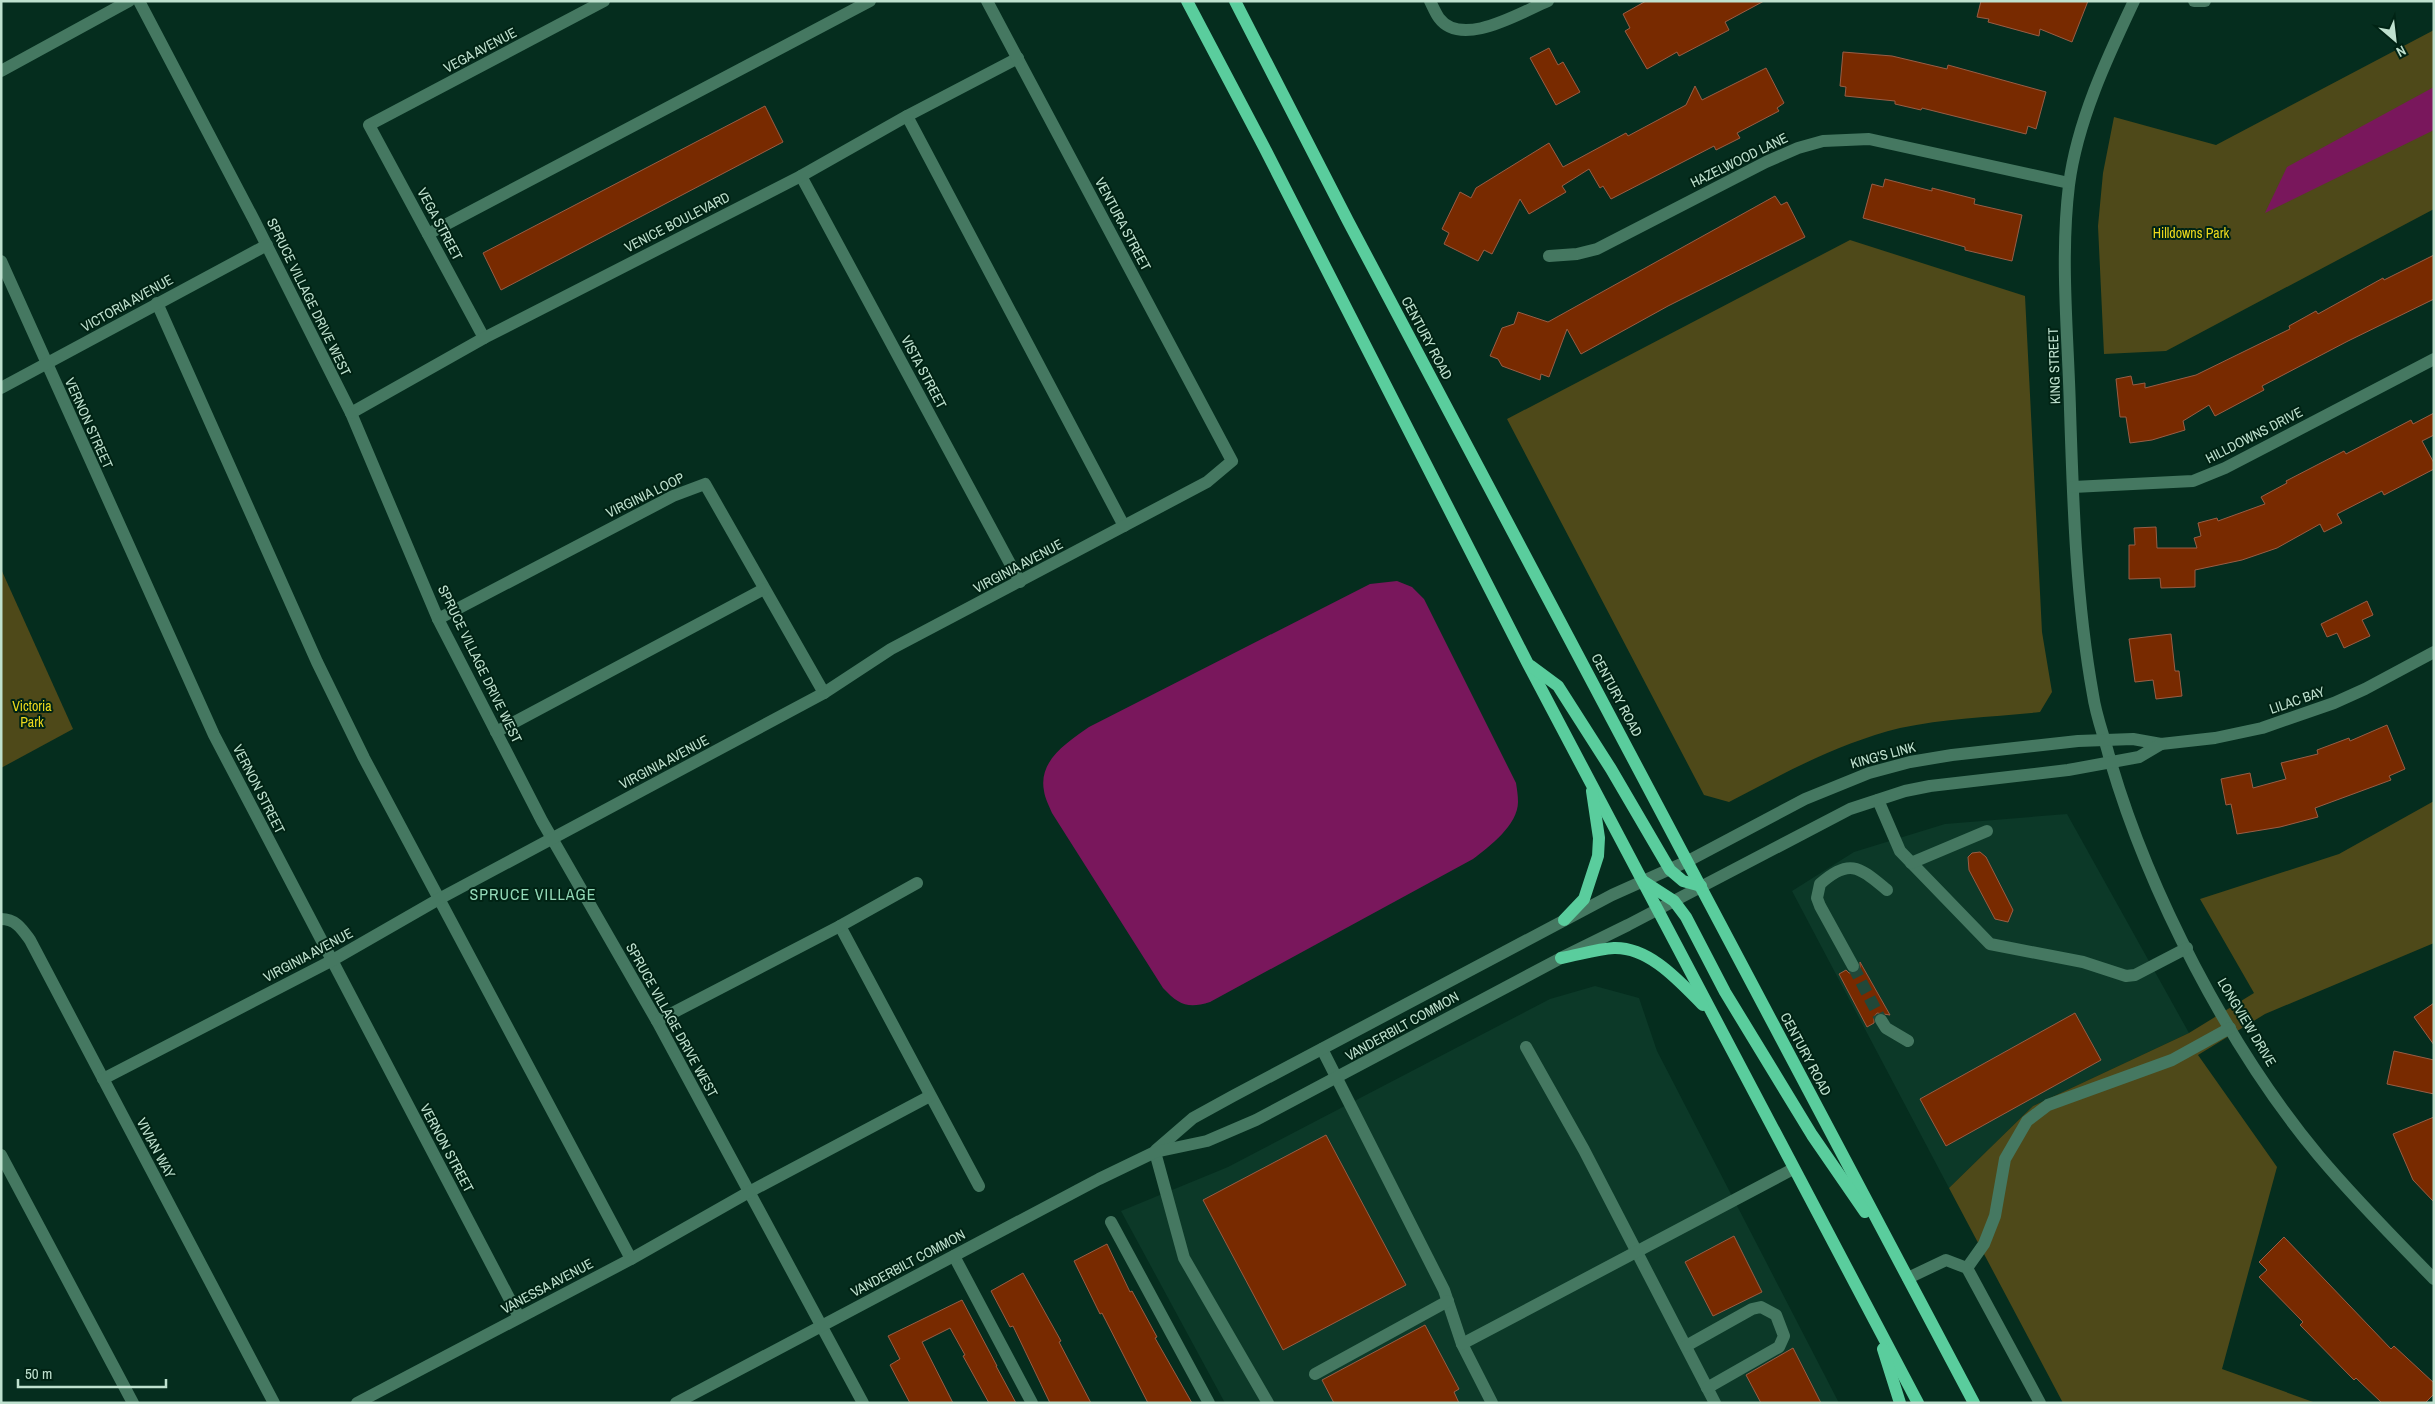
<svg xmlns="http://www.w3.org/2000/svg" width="2435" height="1404" viewBox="0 0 2435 1404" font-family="'Archivo Narrow',sans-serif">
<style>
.built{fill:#0c3928}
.green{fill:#4e4919}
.water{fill:#79175c}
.building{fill:#782a00;stroke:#995d45}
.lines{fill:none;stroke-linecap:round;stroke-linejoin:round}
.minor-tunnel{stroke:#214839;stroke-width:12;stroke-dasharray:12 6;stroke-linecap:butt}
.minor{stroke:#457861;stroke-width:12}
.major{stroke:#5acd9d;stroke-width:12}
.labels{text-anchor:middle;stroke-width:4;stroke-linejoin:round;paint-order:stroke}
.street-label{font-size:14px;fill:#bfe1cf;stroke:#002314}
.park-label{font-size:14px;fill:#ecd91d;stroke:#002314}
.quarter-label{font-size:16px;letter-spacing:1px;fill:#92d9b7;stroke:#002314}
</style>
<rect width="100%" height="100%" fill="#052d1e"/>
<!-- built -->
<g class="built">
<polygon points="2067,814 2189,1033 2033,1106 1949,1188 1792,891 1854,852 1945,824"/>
<polygon points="1595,986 1639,998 1657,1051 1839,1403 1225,1403 1121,1211 1228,1167 1550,999"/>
</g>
<!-- green -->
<g class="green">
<polygon points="2434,30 2434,209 2166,351 2104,354 2098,226 2103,173 2114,117 2216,145"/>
<path d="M1850,240L2025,296L2042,632L2052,692L2040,712C1994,717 1945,718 1900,728C1839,743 1784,773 1729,802L1704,795L1507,419Z"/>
<polygon points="1,569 73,729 1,768"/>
<polygon points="2434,801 2434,943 2265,1014 2198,1055 2277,1167 2222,1369 2316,1403 2063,1403 1949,1188 2033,1106 2189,1033 2254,993 2200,899 2339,854"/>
</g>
<!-- water -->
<g class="water">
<polygon points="2434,87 2434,130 2265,213 2287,167"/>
<path d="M1397,581L1412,587L1424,599L1516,783C1517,789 1518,796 1518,802C1518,825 1489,847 1473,859L1210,1002C1188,1009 1179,1005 1163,988L1052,813C1049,806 1045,798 1044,791C1038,760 1068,742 1089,727L1370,584Z"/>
</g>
<!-- building -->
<g class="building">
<polygon points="1646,1 1764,1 1725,22 1729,30 1679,56 1677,52 1647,69 1625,31 1630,28 1623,14"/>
<polygon points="1981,1 2088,1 2072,42 2040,29 2039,36 1988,22 1989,19 1977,17"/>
<polygon points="1549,48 1558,65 1563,62 1580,92 1556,105 1530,58"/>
<polygon points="1843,52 1892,56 1947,69 1948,65 2046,92 2036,129 2028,126 2026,134 1922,108 1921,110 1895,104 1895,101 1845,96 1846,87 1840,86"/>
<polygon points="1766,68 1784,103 1777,108 1779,111 1737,133 1740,138 1716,150 1714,146 1611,199 1603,186 1600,188 1589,169 1562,186 1566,192 1529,214 1520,199 1492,254 1484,250 1478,261 1444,244 1449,233 1442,229 1460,192 1471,198 1476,188 1549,143 1563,167 1626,133 1628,136 1686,105 1695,86 1702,100"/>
<polygon points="765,106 783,142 501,290 483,253"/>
<polygon points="1885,179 1932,191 1932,188 1975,199 1974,204 2022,215 2012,261 1965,250 1965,247 1863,218 1872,184 1883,187"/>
<polygon points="1775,196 1781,205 1787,202 1805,237 1668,306 1581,354 1567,329 1549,377 1541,374 1540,380 1502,366 1498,359 1490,356 1502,328 1514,324 1518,312 1548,322"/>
<polygon points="2434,255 2434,299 2348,341 2262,386 2264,390 2215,416 2209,405 2183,421 2185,430 2152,440 2130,443 2126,417 2120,417 2116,379 2131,376 2133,385 2145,383 2145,388 2196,375 2290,329 2289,326 2316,311 2318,314 2383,278 2384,280"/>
<polygon points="2434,413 2434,435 2422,441 2434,463 2434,469 2384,495 2382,491 2337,514 2342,523 2324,532 2320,524 2277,548 2242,560 2195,570 2195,587 2161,588 2160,578 2129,579 2129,545 2135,545 2134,528 2156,527 2157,548 2197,548 2194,538 2201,536 2198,523 2217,518 2218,521 2265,504 2261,497 2287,483 2286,481 2344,451 2346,454 2411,420 2413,424"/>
<polygon points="2367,601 2373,615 2362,620 2370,636 2344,648 2337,633 2327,637 2321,624"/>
<polygon points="2171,634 2175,671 2179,671 2182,696 2156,699 2153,680 2135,682 2129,639"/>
<polygon points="2387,725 2405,769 2389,776 2391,780 2315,808 2318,817 2280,827 2237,834 2231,804 2226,805 2221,779 2250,773 2253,788 2286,779 2281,763 2318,754 2317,750 2349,738 2350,741"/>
<polygon points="1980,852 1986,857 2013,910 2008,922 1995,919 1969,870 1968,857 1972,853"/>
<polygon points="1860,962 1890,1015 1877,1013 1874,1017 1874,1023 1867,1027 1839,974 1846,970 1849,973 1856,973 1860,970"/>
<polygon points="2434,1003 2434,1045 2414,1017"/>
<polygon points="2075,1013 2101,1060 1946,1146 1920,1099"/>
<polygon points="2394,1051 2434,1060 2434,1094 2387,1084"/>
<polygon points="2434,1117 2434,1202 2413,1180 2393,1134"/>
<polygon points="1326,1135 1406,1285 1283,1350 1203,1200"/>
<polygon points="1734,1236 1762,1292 1713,1316 1685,1262"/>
<polygon points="2284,1237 2391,1349 2394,1346 2434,1383 2434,1394 2425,1403 2382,1403 2356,1378 2354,1380 2300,1325 2303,1322 2259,1277 2267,1270 2259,1262"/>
<polygon points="1107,1244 1130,1292 1132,1291 1157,1337 1155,1338 1192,1403 1148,1403 1102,1313 1100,1314 1074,1261"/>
<polygon points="1023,1273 1061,1341 1059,1342 1091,1403 1050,1403 1013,1326 1010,1327 991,1291"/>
<polygon points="962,1300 997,1366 996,1366 1016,1403 989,1403 963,1356 965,1355 950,1328 922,1342 953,1403 910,1403 890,1365 900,1359 888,1336"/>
<polygon points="1425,1325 1459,1389 1454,1392 1459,1403 1334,1403 1322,1380"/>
<polygon points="1793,1348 1821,1403 1761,1403 1746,1375"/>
</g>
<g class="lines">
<!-- minor-tunnel -->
<polyline class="minor-tunnel" points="1853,966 1881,1020"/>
<!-- minor -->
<g class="minor">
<polyline points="139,1 254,220 351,413 438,619 542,821 657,1021 863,1403"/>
<path d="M1430,1C1433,7 1436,14 1439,18C1462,49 1521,12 1548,1"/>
<path d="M2134,1C2107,58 2077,122 2069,185C2060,259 2068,335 2070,409C2073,504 2076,601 2093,695C2096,716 2104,736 2109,756C2148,892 2229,1048 2319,1156C2355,1199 2395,1239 2434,1279"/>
<polyline points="2194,1 2205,1"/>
<polyline points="1,71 129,1"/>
<polyline points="907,116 1124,526"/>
<polyline points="801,176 1020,582"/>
<polyline points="428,234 870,1"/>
<polyline points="1549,256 1577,254 1597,249 1766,162 1798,148 1823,141 1869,139 2069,183"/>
<polyline points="1,261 214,735 519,1317"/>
<polyline points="157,303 317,662 364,758 631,1259"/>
<polyline points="484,338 369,125 604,1"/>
<polyline points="1,388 267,245"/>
<polyline points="351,413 484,338 801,176 907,116 1018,58"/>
<polyline points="2073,487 2193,481 2225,468 2434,359"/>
<polyline points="438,619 673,496 705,484 824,693"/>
<polyline points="496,732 764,589"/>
<polyline points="1878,800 1900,851 1990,944 2083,962 2126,976 2135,975 2187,948"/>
<polyline points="1911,863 1987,831"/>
<path d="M1,919C16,919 22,929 30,940L274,1403"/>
<polyline points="840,926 979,1186"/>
<path d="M1853,966L1820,906L1817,898L1820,884C1850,857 1860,868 1887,890"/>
<polyline points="1881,1020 1886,1028 1908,1041"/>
<polyline points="657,1021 840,926 917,883"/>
<polyline points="1526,1047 1584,1150 1715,1403"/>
<polyline points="1322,1049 1444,1290 1462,1344 1492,1403"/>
<polyline points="103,1079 331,961 439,899 824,693 891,649 1207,482 1232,461 987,1"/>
<polyline points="1156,1150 1193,1118 1233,1096 1612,895 1688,861 1805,799 1869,773 1910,762 1952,755 2078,741 2133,739 2161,744 2215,738 2262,728 2334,703 2365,689 2434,652"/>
<polyline points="1155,1152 1184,1258 1268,1403"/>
<polyline points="1,1155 133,1403"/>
<polyline points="1111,1222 1209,1403"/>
<polyline points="954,1256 1032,1403"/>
<polyline points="1967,1268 1984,1244 1995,1216 2005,1159 2027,1121 2048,1105 2172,1060 2230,1028"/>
<polyline points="1908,1278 1946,1260 1967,1268 2040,1403"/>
<polyline points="1462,1344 1793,1169"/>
<polyline points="1686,1346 1752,1309 1761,1307 1776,1315 1784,1336 1779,1347 1707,1388"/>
<polyline points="1315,1374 1448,1301"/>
<polyline points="357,1403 631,1259 749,1192 930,1096"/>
<polyline points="676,1403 1099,1179 1155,1152 1207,1141 1256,1120 1561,958 1628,925 1850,809 1905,791 1930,786 2068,770 2139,757 2161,744"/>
</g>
<!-- major -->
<g class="major">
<polyline points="1187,1 1264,147 1528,664 1918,1403"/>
<polyline points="1235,1 1348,221 1974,1403"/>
<polyline points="1531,666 1558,686 1611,769 1670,870 1683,881 1701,886"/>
<polyline points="1643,881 1674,901 1686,917 1725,992 1812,1135 1865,1212"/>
<polyline points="1564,920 1584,899 1598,856 1599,838 1592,791"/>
<path d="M1561,958C1578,955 1597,949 1614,948C1650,947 1680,982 1703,1005"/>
<polyline points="1883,1349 1900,1403"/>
</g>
</g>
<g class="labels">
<!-- street labels -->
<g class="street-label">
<text transform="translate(480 50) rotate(-28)" y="5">VEGA AVENUE</text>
<text transform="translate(1739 160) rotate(-26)" y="5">HAZELWOOD LANE</text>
<text transform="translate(677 222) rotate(-27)" y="5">VENICE BOULEVARD</text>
<text transform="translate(440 224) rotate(62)" y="5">VEGA STREET</text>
<text transform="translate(1123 224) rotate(62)" y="5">VENTURA STREET</text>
<text transform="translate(309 297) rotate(64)" y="5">SPRUCE VILLAGE DRIVE WEST</text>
<text transform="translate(127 303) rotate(-29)" y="5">VICTORIA AVENUE</text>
<text transform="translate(1427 338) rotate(62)" y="5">CENTURY ROAD</text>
<text transform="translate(2054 366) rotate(-92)" y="5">KING STREET</text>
<text transform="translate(924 372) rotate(62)" y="5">VISTA STREET</text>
<text transform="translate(89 423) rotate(66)" y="5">VERNON STREET</text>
<text transform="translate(2254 435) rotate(-27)" y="5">HILLDOWNS DRIVE</text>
<text transform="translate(645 495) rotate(-26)" y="5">VIRGINIA LOOP</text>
<text transform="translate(1018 566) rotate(-28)" y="5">VIRGINIA AVENUE</text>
<text transform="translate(480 664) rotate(64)" y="5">SPRUCE VILLAGE DRIVE WEST</text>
<text transform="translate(1617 695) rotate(62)" y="5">CENTURY ROAD</text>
<text transform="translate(2297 700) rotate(-19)" y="5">LILAC BAY</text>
<text transform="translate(1883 755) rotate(-15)" y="5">KING'S LINK</text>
<text transform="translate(664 762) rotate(-28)" y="5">VIRGINIA AVENUE</text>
<text transform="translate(259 789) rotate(63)" y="5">VERNON STREET</text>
<text transform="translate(308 955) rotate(-28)" y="5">VIRGINIA AVENUE</text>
<text transform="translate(672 1020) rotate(61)" y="5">SPRUCE VILLAGE DRIVE WEST</text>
<text transform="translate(2247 1022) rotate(59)" y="5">LONGVIEW DRIVE</text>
<text transform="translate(1402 1026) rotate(-29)" y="5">VANDERBILT COMMON</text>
<text transform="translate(1806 1054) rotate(62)" y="5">CENTURY ROAD</text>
<text transform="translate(156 1148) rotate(62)" y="5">VIVIAN WAY</text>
<text transform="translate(447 1148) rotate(62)" y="5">VERNON STREET</text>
<text transform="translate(908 1263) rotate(-28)" y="5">VANDERBILT COMMON</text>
<text transform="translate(547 1286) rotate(-28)" y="5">VANESSA AVENUE</text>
</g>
<!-- park labels -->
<g class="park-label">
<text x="2191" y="238">Hilldowns Park</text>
<text x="32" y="711">Victoria<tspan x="32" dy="16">Park</tspan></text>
</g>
<!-- quarter labels -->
<g class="quarter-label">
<text x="533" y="900">SPRUCE VILLAGE</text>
</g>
</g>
<!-- border -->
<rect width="2435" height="1404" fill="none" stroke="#bfe1cf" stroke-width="5"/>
<!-- north arrow -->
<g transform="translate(2395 40) rotate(152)" stroke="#002314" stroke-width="4" paint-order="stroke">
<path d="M0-4L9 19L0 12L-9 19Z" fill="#bfe1cf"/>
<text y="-8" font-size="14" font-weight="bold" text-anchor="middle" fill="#bfe1cf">N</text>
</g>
<!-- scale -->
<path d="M18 1379v8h148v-8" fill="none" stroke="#bfe1cf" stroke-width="2.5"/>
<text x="25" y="1379" font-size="15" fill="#bfe1cf" stroke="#002314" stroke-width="4" paint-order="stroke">50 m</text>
</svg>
